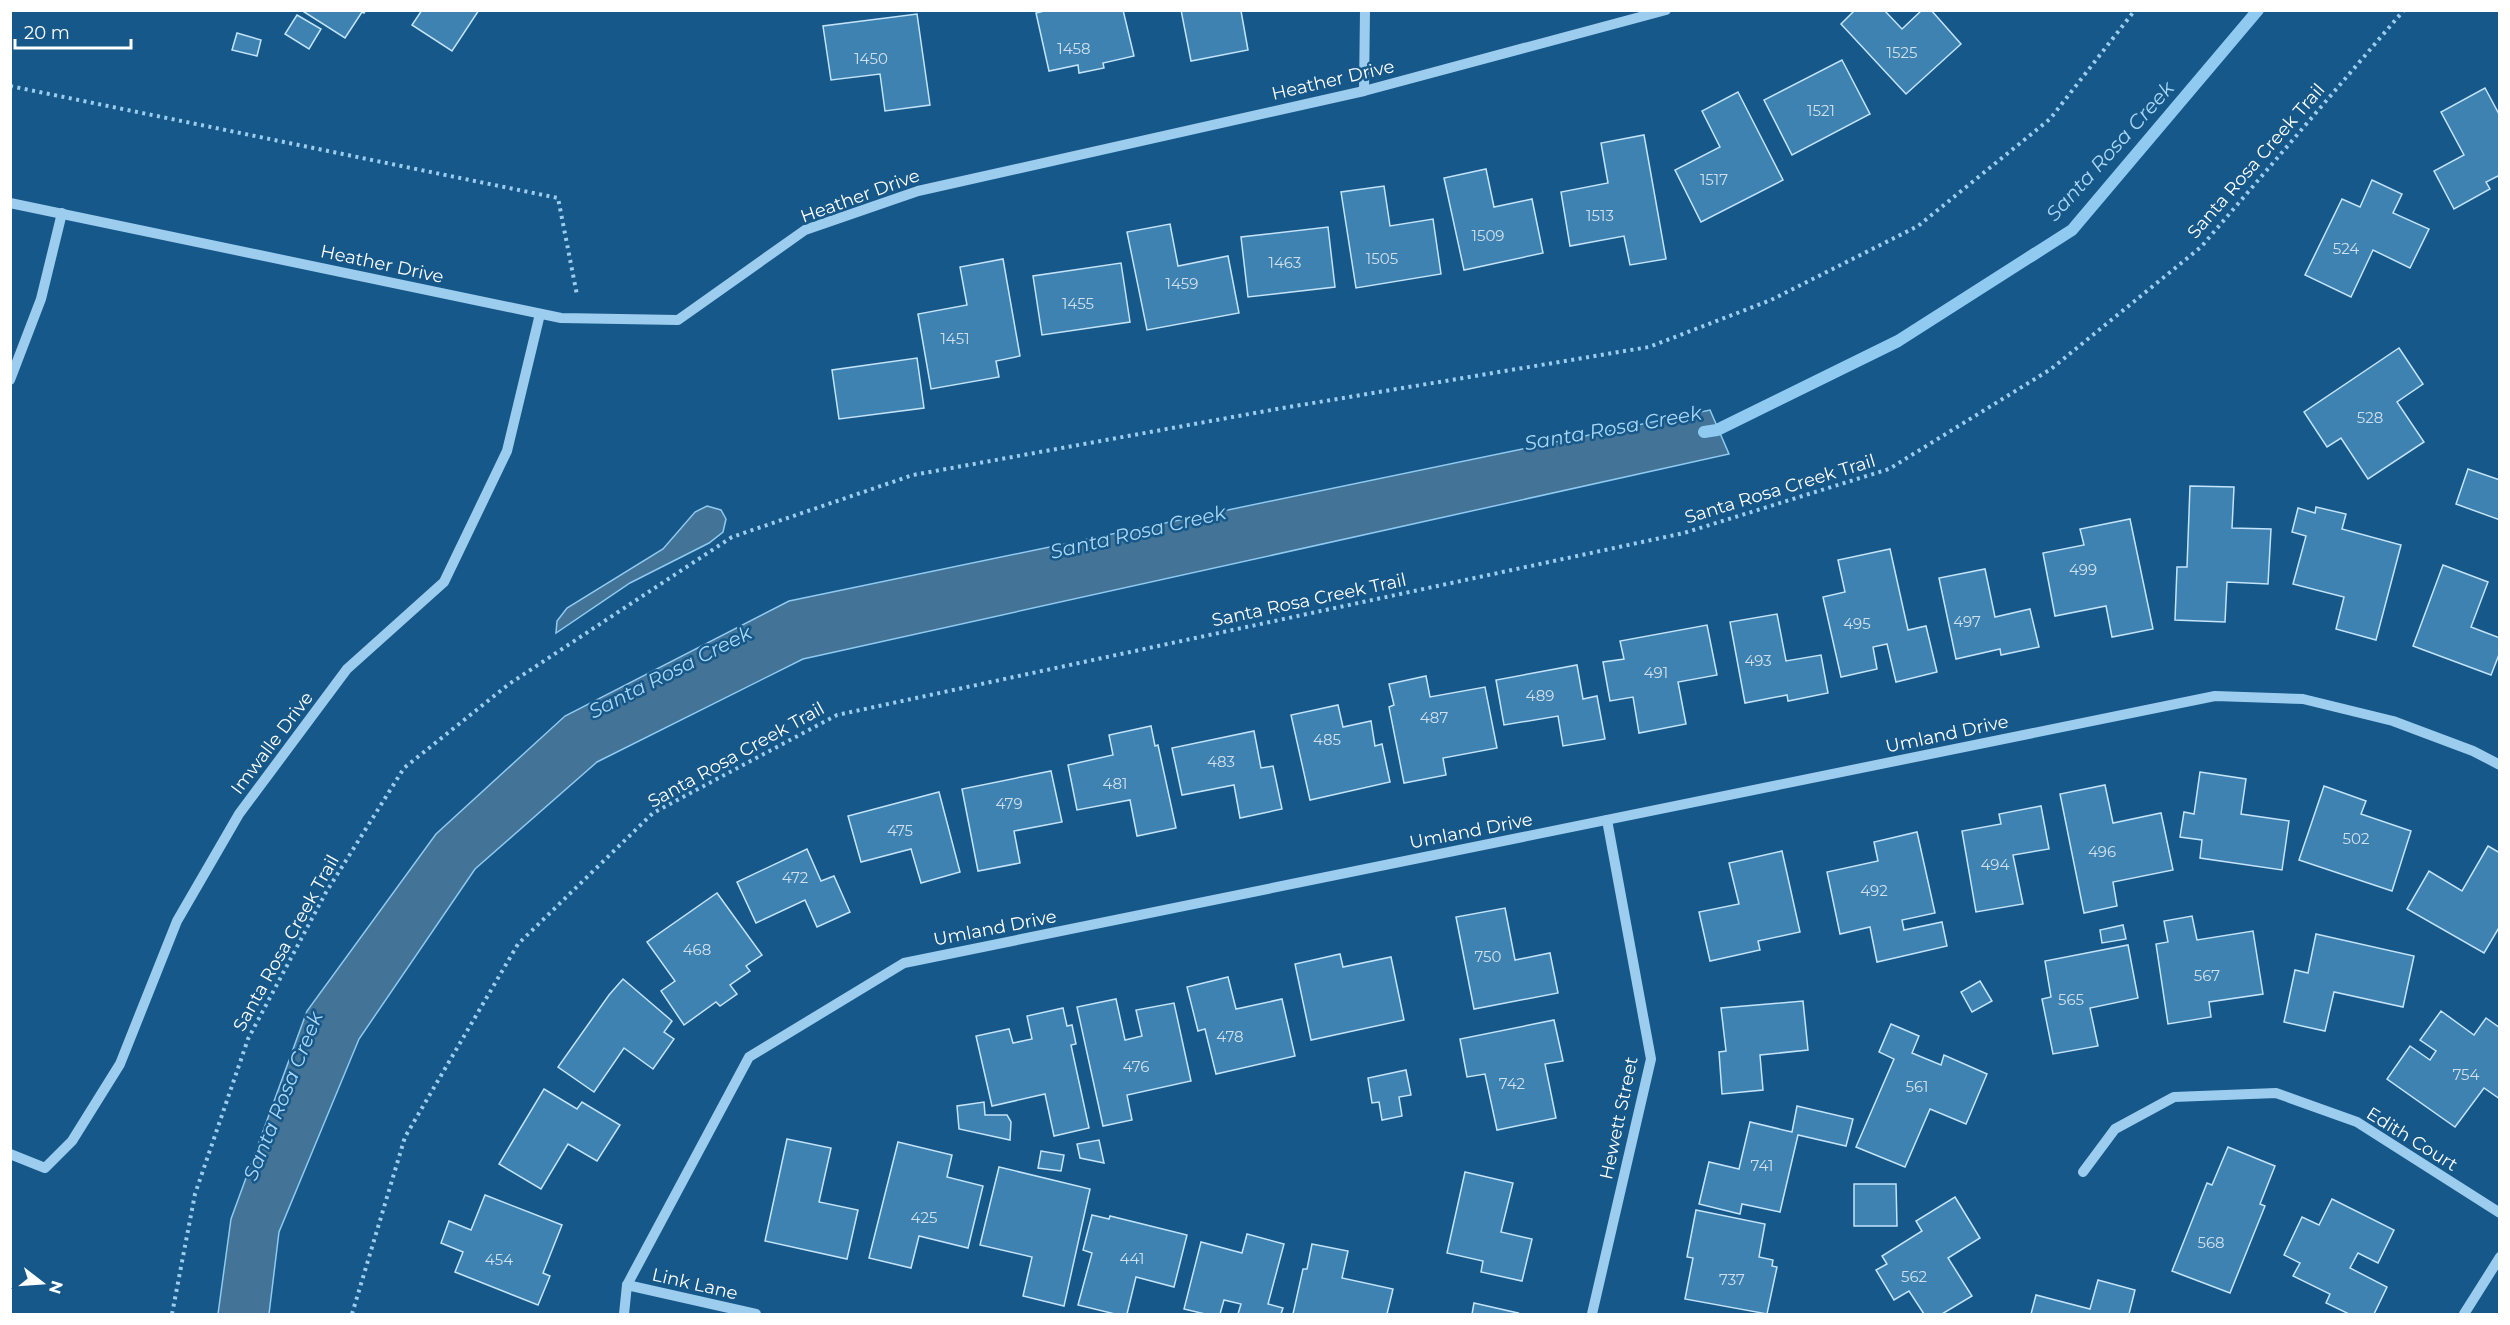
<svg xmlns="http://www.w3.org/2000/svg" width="2510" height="1325" viewBox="0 0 2510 1325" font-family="Montserrat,sans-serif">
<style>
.water{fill:#437397;stroke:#90caf1;stroke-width:1.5}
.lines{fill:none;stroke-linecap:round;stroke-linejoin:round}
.stream{stroke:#90caf1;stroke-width:12}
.building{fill:#3e82b2;stroke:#c3e4fb;stroke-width:1.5}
.path{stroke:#9dcdee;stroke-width:4;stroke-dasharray:3 4.5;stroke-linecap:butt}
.minor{stroke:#9dcdee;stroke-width:10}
.labels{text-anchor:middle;stroke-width:5;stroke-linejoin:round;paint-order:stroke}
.number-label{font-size:15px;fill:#cfe0ec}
.street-label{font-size:18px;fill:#fff;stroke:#165889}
.water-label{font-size:20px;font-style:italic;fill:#a9d7f6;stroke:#165889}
</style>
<rect width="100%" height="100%" fill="#165889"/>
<!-- water -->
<g class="water">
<polygon points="1710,410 1729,454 803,659 597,762 475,869 359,1039 279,1232 269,1314 218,1314 231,1219 307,1011 436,834 565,716 789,601"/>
<polygon points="707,506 721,510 726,519 723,532 709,543 630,583 556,633 557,621 567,608 663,549 695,512"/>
</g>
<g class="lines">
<!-- stream -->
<polyline class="stream" points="1704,432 1717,430 1898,341 2072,230 2258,10"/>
</g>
<!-- building -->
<g class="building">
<polygon points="301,10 366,10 364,13 362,12 345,38"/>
<polygon points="422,10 479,10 452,51 412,25"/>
<polygon points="1048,10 1123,10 1134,56 1103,63 1104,68 1079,73 1078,65 1049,71 1036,13"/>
<polygon points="1181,10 1244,10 1241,11 1248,50 1191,61"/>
<polygon points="1855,10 1884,10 1902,29 1922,10 1931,10 1961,44 1906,94 1841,24"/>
<polygon points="917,14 930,105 885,111 880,74 831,80 823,26"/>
<polygon points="297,15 321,29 309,49 285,34"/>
<polygon points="237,33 261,40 257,56 232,50"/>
<polygon points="1842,60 1870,114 1792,155 1764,100"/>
<polygon points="2485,88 2500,116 2500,175 2486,182 2490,189 2454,209 2434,171 2464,155 2441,112"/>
<polygon points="1738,92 1783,180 1701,222 1675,170 1720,147 1702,111"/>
<polygon points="1644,135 1666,259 1630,265 1624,236 1570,246 1561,192 1608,183 1601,143"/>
<polygon points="1486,169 1494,207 1532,199 1543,253 1464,270 1444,178"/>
<polygon points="2372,180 2402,194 2393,213 2429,229 2410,268 2373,250 2351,297 2305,275 2342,199 2360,207"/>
<polygon points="1384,186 1390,226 1433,219 1441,274 1356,288 1341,192"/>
<polygon points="1170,224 1178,266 1228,256 1239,313 1147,330 1127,232"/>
<polygon points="1328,227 1335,287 1248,297 1241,237"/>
<polygon points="1003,259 1020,356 996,361 999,377 931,389 918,314 967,305 960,267"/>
<polygon points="1121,263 1130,322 1042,335 1033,276"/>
<polygon points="2399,348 2423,384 2397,402 2424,442 2368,479 2341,438 2327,447 2304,412"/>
<polygon points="917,358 924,408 839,419 832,370"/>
<polygon points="2468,469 2500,480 2500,520 2456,504"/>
<polygon points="2190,486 2234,487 2232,528 2271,529 2268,584 2227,582 2225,622 2175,620 2177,567 2187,567"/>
<polygon points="2316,507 2346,514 2342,529 2401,545 2376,640 2336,629 2344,597 2293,584 2306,536 2292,532 2298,508 2315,513"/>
<polygon points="2130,519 2153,629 2112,637 2106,606 2055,616 2043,553 2084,545 2080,529"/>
<polygon points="1890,549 1908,630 1926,626 1937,672 1896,682 1887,644 1873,647 1877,669 1841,677 1823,597 1845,592 1838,560"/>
<polygon points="2443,565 2488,582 2471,627 2500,638 2500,652 2491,675 2413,646"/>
<polygon points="1985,569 1995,617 2030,609 2039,647 2001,655 2000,649 1956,659 1939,578"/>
<polygon points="1777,614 1786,661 1821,655 1828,693 1788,701 1787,695 1745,703 1730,622"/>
<polygon points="1707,625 1717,675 1678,682 1686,724 1639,733 1633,697 1610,701 1603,662 1624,659 1620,641"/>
<polygon points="1577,665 1583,699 1597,696 1605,739 1563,746 1558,716 1504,725 1496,680"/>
<polygon points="1426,676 1430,697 1485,687 1497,748 1443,758 1446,775 1404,783 1389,707 1394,705 1389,684"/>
<polygon points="1338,705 1343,727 1371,721 1375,746 1382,744 1390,782 1310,800 1291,715"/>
<polygon points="1151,726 1155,746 1158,745 1176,828 1137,836 1130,800 1077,810 1068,765 1113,755 1109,735"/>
<polygon points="1254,731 1261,768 1273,766 1282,809 1240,818 1234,785 1182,795 1172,748"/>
<polygon points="1051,771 1062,822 1014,831 1020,863 978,871 962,789"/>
<polygon points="2200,772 2246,779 2241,814 2289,821 2282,870 2200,858 2202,840 2180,837 2184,812 2194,814"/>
<polygon points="2105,785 2113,823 2161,813 2173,870 2113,882 2117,906 2084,913 2060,794"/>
<polygon points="2324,786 2366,801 2361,814 2411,831 2392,891 2299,860"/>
<polygon points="939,792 960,872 921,883 911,849 861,862 848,816"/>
<polygon points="2041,806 2049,849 2013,855 2023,904 1976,912 1962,831 2001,824 1999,814"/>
<polygon points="1917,832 1935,913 1902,920 1904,930 1942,922 1947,946 1877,962 1870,927 1840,934 1827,872 1878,861 1874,842"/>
<polygon points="2488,846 2500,853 2500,926 2484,953 2407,909 2429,871 2462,891"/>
<polygon points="807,849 821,881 834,876 850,912 817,927 805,900 756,923 737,882"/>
<polygon points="1782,851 1800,932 1758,941 1760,950 1710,961 1699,912 1739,904 1729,863"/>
<polygon points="717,893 762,955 746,966 750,971 730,985 737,994 720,1006 716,1002 684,1025 661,991 675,981 647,942"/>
<polygon points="1505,908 1515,960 1550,953 1558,993 1474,1009 1456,917"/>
<polygon points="2192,916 2197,940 2253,931 2263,994 2209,1002 2211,1017 2168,1024 2156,944 2168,942 2164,921"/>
<polygon points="2123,925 2126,939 2102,943 2100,930"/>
<polygon points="2316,934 2414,956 2403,1007 2334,992 2325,1031 2284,1022 2295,970 2308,973"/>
<polygon points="2128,945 2138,998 2090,1008 2098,1046 2053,1054 2042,999 2051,997 2045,961"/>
<polygon points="1340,954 1343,967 1391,957 1404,1020 1311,1040 1295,964"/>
<polygon points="1228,977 1236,1009 1282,999 1295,1056 1216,1074 1205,1029 1198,1031 1187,987"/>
<polygon points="623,979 672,1021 664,1032 674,1039 653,1069 624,1048 594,1092 558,1067 609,995"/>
<polygon points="1980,981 1992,1001 1972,1012 1961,992"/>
<polygon points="1116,999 1125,1040 1142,1036 1136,1010 1174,1003 1191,1081 1127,1095 1132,1120 1103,1126 1077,1007"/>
<polygon points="1803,1001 1808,1050 1760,1055 1763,1090 1722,1094 1719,1052 1726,1051 1721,1008"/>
<polygon points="1063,1008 1067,1026 1072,1025 1076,1044 1071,1045 1089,1128 1054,1136 1045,1094 992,1106 976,1036 1009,1029 1013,1043 1032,1039 1027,1016"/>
<polygon points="2441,1011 2474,1035 2486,1018 2500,1028 2500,1099 2484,1088 2455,1127 2387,1079 2410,1046 2430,1060 2436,1051 2420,1040"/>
<polygon points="1554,1020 1563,1061 1545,1064 1556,1118 1497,1130 1485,1074 1467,1077 1460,1039"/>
<polygon points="1891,1024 1919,1036 1912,1053 1941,1065 1944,1055 1987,1074 1966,1124 1930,1109 1905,1167 1856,1147 1894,1059 1879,1052"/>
<polygon points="1406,1070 1411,1095 1399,1097 1402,1116 1382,1120 1379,1102 1372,1103 1368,1078"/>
<polygon points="544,1089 577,1109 582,1102 620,1125 597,1161 568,1144 541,1189 499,1164"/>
<polygon points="984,1102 985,1115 1007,1115 1011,1122 1010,1140 959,1129 957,1106"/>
<polygon points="1797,1106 1853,1119 1846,1146 1798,1135 1780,1212 1742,1204 1740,1214 1699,1204 1709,1162 1739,1169 1750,1122 1792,1132"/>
<polygon points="787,1139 831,1148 819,1202 858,1210 847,1259 765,1241"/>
<polygon points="1099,1140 1104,1163 1080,1158 1077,1144"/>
<polygon points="898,1142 952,1155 947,1177 983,1186 968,1248 919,1236 911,1268 869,1258"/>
<polygon points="2228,1147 2275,1166 2260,1204 2265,1206 2230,1293 2172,1271 2207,1183 2212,1185"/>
<polygon points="1041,1151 1064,1155 1061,1171 1038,1168"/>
<polygon points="999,1167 1090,1189 1064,1306 1023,1296 1032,1257 980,1245"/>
<polygon points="1465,1172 1513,1183 1501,1232 1532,1239 1522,1281 1481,1272 1483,1261 1447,1253"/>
<polygon points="1854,1184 1896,1184 1897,1226 1854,1226"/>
<polygon points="485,1195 562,1225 543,1273 550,1276 538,1305 455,1272 463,1252 441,1243 449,1221 471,1230"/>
<polygon points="1955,1197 1980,1238 1948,1258 1972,1296 1942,1314 1924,1314 1909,1291 1894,1300 1876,1270 1887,1264 1882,1256 1922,1231 1916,1221"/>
<polygon points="2332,1199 2394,1230 2378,1263 2358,1253 2350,1268 2387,1287 2374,1314 2349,1314 2326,1303 2330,1294 2293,1276 2300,1263 2284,1255 2302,1217 2319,1225"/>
<polygon points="1696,1210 1765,1224 1759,1257 1773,1260 1772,1266 1777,1267 1767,1314 1685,1299 1693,1258 1687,1257"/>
<polygon points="1092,1215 1109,1219 1110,1216 1187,1235 1174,1287 1136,1277 1127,1314 1115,1314 1078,1305 1092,1253 1083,1250"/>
<polygon points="1247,1234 1284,1244 1268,1304 1283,1308 1281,1314 1238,1314 1241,1304 1224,1300 1220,1314 1205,1314 1184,1309 1201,1242 1242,1253"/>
<polygon points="1312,1244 1348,1251 1342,1278 1393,1289 1387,1314 1293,1314 1303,1269 1307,1269"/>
<polygon points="2098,1280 2135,1290 2129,1314 2031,1314 2036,1295 2090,1309"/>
<polygon points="1474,1303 1518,1313 1517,1314 1472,1314"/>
</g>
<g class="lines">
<!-- path -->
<g class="path">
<polyline points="10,86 558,198 577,295"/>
<polyline points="172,1314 195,1194 248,1039 325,894 404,768 509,684 732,537 913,475 1277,409 1649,347 1771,300 1918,226 2050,119 2135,10"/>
<polyline points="352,1314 405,1137 518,944 653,813 837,715 1684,533 1889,469 2051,369 2201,247 2404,10"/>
</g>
<!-- minor -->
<g class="minor">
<polyline points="1364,91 1365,10"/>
<polyline points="10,203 561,318 678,320 805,230 918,191 1364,91 1666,10"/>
<polyline points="10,380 41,299 62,213"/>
<polyline points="10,1154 45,1168 72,1141 120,1064 177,921 239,814 347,669 444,582 507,451 540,314"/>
<polyline points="2083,1172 2115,1129 2174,1097 2276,1093 2357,1122 2500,1213"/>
<polyline points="627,1285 756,1314"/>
<polyline points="624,1314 627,1285 749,1057 904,963 2215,696 2303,699 2393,721 2473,751 2500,765"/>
<polyline points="1592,1314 1651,1059 1607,820"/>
<polyline points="2464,1314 2500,1257"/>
</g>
</g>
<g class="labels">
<!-- number labels -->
<g class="number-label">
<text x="1074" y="54">1458</text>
<text x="1902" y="58">1525</text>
<text x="871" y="64">1450</text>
<text x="1821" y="116">1521</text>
<text x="1714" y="185">1517</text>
<text x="1600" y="221">1513</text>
<text x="1488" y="241">1509</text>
<text x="2346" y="254">524</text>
<text x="1382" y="264">1505</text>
<text x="1285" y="268">1463</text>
<text x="1182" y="289">1459</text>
<text x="1078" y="309">1455</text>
<text x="955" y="344">1451</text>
<text x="2370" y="423">528</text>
<text x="2083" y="575">499</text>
<text x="1967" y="627">497</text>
<text x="1857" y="629">495</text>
<text x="1758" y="666">493</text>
<text x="1656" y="678">491</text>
<text x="1540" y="701">489</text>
<text x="1434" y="723">487</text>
<text x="1327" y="745">485</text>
<text x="1221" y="767">483</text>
<text x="1115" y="789">481</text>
<text x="1009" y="809">479</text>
<text x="900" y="836">475</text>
<text x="2356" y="844">502</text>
<text x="2102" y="857">496</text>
<text x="1995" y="870">494</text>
<text x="795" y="883">472</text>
<text x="1874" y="896">492</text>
<text x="697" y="955">468</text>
<text x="1488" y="962">750</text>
<text x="2207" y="981">567</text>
<text x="2071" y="1005">565</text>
<text x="1230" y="1042">478</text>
<text x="1136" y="1072">476</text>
<text x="2466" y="1080">754</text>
<text x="1512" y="1089">742</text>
<text x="1917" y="1092">561</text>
<text x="1762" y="1171">741</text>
<text x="924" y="1223">425</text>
<text x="2211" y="1248">568</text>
<text x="1132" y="1264">441</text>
<text x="499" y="1265">454</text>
<text x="1914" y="1282">562</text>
<text x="1732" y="1285">737</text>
</g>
<!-- street labels -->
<g class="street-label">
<text transform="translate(1333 80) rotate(-13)" y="6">Heather Drive</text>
<text transform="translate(2256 161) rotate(-49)" y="6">Santa Rosa Creek Trail</text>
<text transform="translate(860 196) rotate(-20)" y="6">Heather Drive</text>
<text transform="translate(382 264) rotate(12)" y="6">Heather Drive</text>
<text transform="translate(1780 489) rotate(-17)" y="6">Santa Rosa Creek Trail</text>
<text transform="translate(1309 600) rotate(-12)" y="6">Santa Rosa Creek Trail</text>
<text transform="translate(1947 734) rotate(-12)" y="6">Umland Drive</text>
<text transform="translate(272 743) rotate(-53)" y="6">Imwalle Drive</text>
<text transform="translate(736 755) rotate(-29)" y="6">Santa Rosa Creek Trail</text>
<text transform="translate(1471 831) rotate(-11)" y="6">Umland Drive</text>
<text transform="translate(995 928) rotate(-11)" y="6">Umland Drive</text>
<text transform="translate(286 943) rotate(-61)" y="6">Santa Rosa Creek Trail</text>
<text transform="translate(1619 1118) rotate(-78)" y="6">Hewett Street</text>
<text transform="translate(2412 1139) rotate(32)" y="6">Edith Court</text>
<text transform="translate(695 1284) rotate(13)" y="6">Link Lane</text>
</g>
<!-- water labels -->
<g class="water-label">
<text transform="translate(2110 151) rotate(-48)" y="7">Santa Rosa Creek</text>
<text transform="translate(1613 428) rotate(-10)" y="7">Santa Rosa Creek</text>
<text transform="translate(1138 532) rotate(-13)" y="7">Santa Rosa Creek</text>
<text transform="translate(670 672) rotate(-27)" y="7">Santa Rosa Creek</text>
<text transform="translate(283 1096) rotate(-68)" y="7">Santa Rosa Creek</text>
</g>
</g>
<!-- border -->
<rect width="2510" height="1325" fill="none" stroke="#ffffff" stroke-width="24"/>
<!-- north arrow -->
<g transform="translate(42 1283) rotate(107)" stroke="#165889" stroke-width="4.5" paint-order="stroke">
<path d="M0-4.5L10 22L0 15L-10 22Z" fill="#ffffff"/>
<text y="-9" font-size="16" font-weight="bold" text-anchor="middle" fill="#ffffff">N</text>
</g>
<!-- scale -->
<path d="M15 39v9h116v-9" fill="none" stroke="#ffffff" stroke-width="3"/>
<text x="24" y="39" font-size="18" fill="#ffffff" stroke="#165889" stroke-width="4.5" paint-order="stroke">20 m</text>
</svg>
